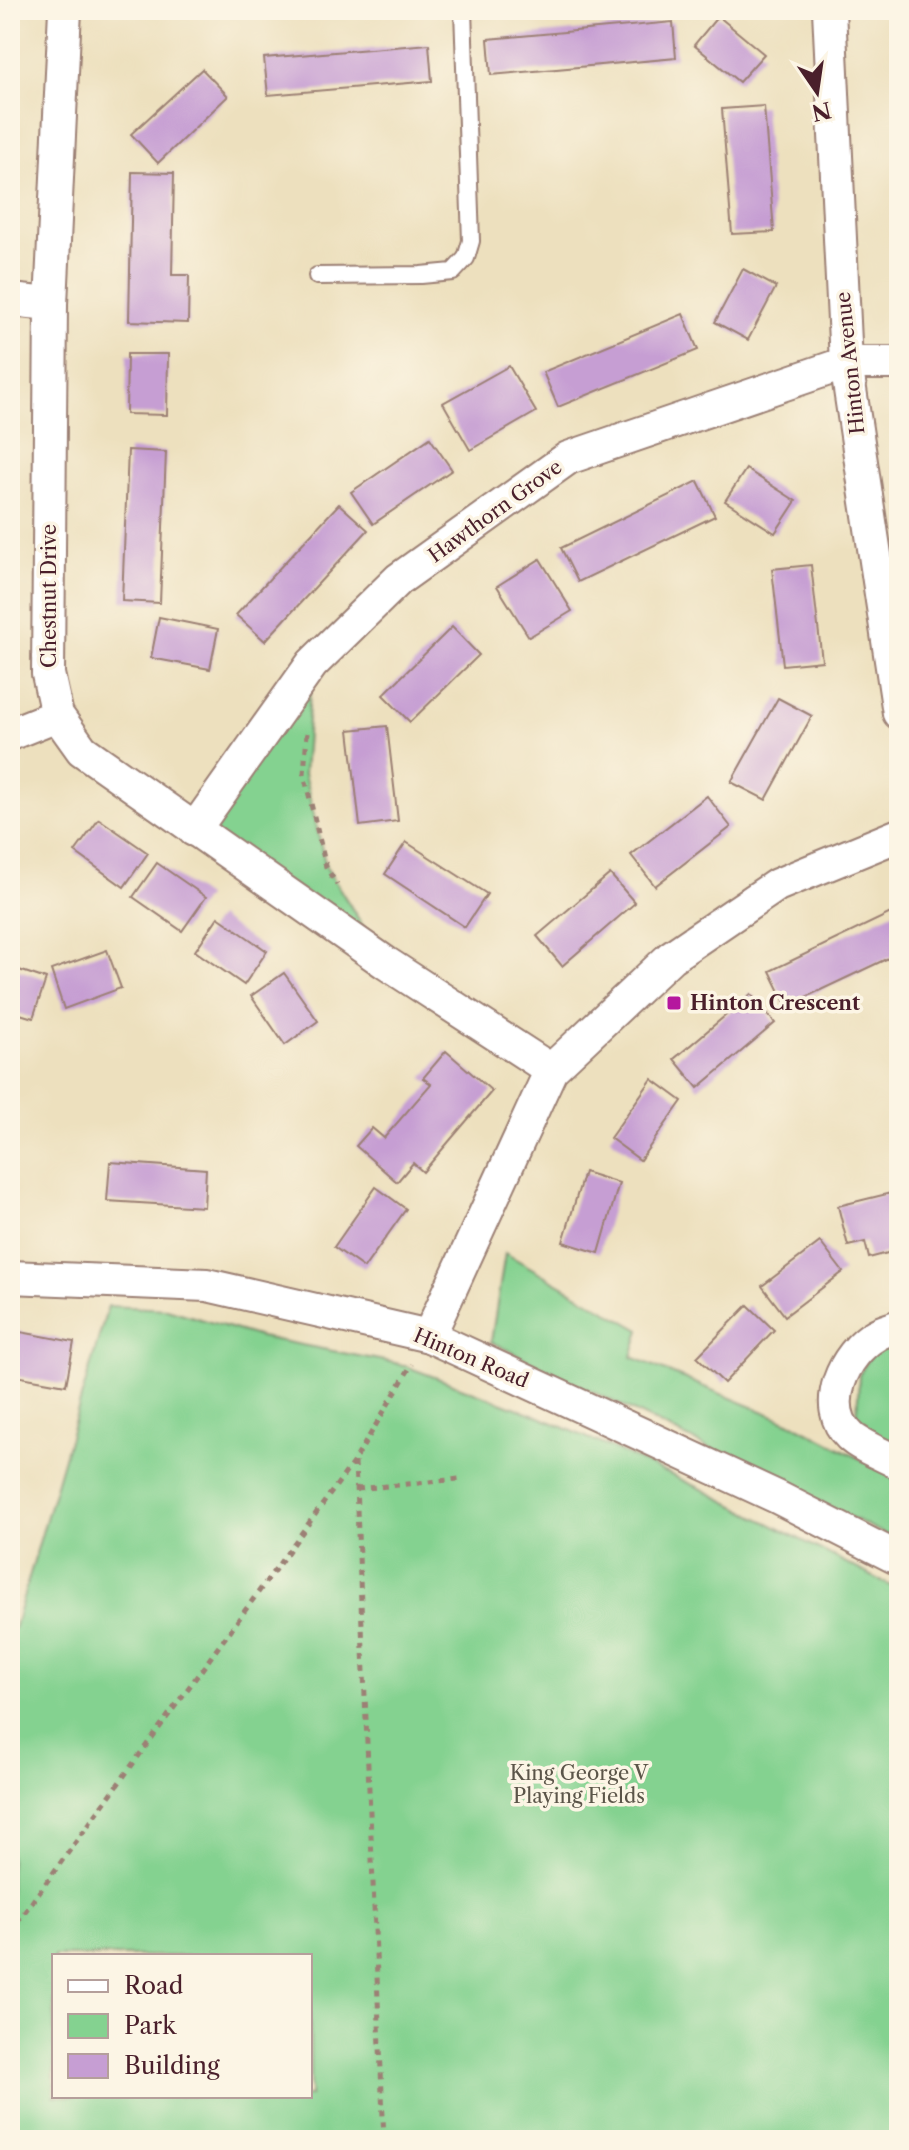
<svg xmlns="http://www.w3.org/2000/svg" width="909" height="2150" viewBox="0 0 909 2150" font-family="'Libre Caslon Text',serif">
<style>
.green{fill:#84d290;stroke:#67785e;stroke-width:2;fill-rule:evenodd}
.building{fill:#c69ed3}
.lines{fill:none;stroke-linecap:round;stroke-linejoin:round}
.lane-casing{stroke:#9c8074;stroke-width:20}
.street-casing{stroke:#9c8074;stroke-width:36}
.path{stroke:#9c8074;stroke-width:5;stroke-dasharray:6 6;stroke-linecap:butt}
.lane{stroke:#fff;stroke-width:16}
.street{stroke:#fff;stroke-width:32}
.poi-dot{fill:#b5179e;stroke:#fcf5e5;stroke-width:3}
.labels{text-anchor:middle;stroke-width:7;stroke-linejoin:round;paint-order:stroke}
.street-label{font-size:20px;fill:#4a1f2b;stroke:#fcf5e5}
.poi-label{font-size:20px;font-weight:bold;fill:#4a1f2b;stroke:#fcf5e5;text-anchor:start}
.park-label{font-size:20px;fill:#5b5549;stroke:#fcf5e5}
</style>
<rect width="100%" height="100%" fill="#fcf5e5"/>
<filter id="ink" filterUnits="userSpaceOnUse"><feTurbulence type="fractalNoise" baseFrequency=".0125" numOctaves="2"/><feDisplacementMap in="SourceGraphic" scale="16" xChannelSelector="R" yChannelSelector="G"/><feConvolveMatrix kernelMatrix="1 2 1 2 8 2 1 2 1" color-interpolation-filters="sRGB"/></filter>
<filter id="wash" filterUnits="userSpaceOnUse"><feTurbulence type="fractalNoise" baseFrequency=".006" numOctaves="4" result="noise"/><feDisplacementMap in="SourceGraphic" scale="32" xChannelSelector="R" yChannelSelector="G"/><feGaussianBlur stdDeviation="1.8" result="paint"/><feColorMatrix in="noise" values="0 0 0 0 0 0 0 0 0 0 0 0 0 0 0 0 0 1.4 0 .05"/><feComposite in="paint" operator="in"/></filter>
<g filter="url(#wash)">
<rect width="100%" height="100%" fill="#ede0be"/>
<!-- green -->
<g class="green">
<polygon points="312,664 304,774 326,867 386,963 195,830"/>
<polygon points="505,1253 640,1330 632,1357 796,1425 899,1479 899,1541 491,1342"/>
<path d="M108,1306L167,1309L260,1337L400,1364L535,1415L616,1450L702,1489L899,1590V2140H10V1630L14,1629ZM310,1956V2096H54V1956Z"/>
<polygon points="899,1338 899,1454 880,1443 857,1420 859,1375 874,1349"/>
</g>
<g id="blocks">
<!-- building -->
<g class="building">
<polygon points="718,16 764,54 739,82 694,45"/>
<polygon points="673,22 676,58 491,75 488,39"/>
<polygon points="429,44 432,81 268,95 264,58"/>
<polygon points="202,69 228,96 158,163 131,134"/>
<polygon points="764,106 774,232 732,234 722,109"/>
<polygon points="132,172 174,173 172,275 189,275 188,323 129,321"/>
<polygon points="743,269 776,287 748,340 715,322"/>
<polygon points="683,314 698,350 558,407 543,372"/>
<polygon points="127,354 168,354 167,415 126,414"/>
<polygon points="509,366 536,412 470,450 443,403"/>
<polygon points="430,438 452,470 373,524 351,492"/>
<polygon points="128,450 166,452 160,603 122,601"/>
<polygon points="746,469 796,501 775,533 725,501"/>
<polygon points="698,481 715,516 578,582 561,548"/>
<polygon points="339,504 368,530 265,641 236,615"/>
<polygon points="540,559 572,611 529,637 497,586"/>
<polygon points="811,565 822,661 783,665 772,569"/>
<polygon points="159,617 218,629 210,669 151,658"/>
<polygon points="452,627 479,655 410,722 383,695"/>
<polygon points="778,698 812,716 766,800 731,782"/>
<polygon points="387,726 398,821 360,826 349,730"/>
<polygon points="707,796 731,827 655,886 631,855"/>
<polygon points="99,819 148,853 124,887 75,852"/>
<polygon points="406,842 487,894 465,927 385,874"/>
<polygon points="157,863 206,897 182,931 133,897"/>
<polygon points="610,874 635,903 562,966 537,936"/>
<polygon points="899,909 899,953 787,1006 770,971"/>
<polygon points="218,917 267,951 244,985 195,951"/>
<polygon points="107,950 121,988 64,1009 51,970"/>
<polygon points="10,967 46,979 33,1018 10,1011"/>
<polygon points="284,973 318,1021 285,1045 251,996"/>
<polygon points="751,994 775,1023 698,1088 674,1059"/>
<polygon points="446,1051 492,1091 423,1172 413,1163 397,1182 356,1146 372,1128 384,1138 431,1084 423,1078"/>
<polygon points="652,1079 682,1101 640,1160 610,1138"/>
<polygon points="110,1162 206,1169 204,1207 107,1201"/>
<polygon points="584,1172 619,1183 599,1253 563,1242"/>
<polygon points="376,1187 406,1209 364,1268 334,1247"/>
<polygon points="899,1191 899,1250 869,1258 865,1242 848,1246 838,1206"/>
<polygon points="820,1242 843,1272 785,1316 762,1286"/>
<polygon points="748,1305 774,1330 724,1383 697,1357"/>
<polygon points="10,1330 74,1342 66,1385 10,1375"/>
</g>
</g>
</g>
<g filter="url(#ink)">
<use href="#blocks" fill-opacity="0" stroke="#9c8074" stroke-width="2"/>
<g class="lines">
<!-- lane casing -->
<g class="lane-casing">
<polyline id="lane" points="317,276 421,275 453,272 466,258 471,241 463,10"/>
</g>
<!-- street casing -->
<g class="street-casing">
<g id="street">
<polyline points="65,10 51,304 48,674 57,715 82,750 386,963 551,1070"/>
<polyline points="829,10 846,363 899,713"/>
<polyline points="10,300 51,304"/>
<polyline points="10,734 57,715"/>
<polyline points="194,830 312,664 399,579 568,458 846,363 899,363"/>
<polyline points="10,1277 207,1285 429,1336 777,1497 899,1559"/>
<path d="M899,1326C892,1329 882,1331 876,1335C844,1353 819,1407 850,1436C860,1446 886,1456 899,1463"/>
<polyline points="429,1336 551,1070 671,957 777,885 899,835"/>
</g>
</g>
<!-- path -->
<g class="path">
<polyline points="307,733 304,774 326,867 337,885"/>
<polyline points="355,1462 384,2140"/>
<polyline points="357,1489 459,1479"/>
<polyline points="10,1932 355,1460 412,1364"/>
</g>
<!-- lane -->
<use href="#lane" class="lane"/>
<!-- street -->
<use href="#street" class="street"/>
</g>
</g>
<!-- markers -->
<rect class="poi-dot" x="666" y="995" width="16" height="16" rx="4"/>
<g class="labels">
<!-- street labels -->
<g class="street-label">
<text transform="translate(850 363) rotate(-96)" y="7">Hinton Avenue</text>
<text transform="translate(495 511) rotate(-36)" y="7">Hawthorn Grove</text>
<text transform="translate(49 596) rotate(-90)" y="7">Chestnut Drive</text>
<text transform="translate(471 1358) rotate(23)" y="7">Hinton Road</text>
</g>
<!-- poi labels -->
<g class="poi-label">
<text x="690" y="1010">Hinton Crescent</text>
</g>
<!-- park labels -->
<g class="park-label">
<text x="579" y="1780">King George V<tspan x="579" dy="23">Playing Fields</tspan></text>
</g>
</g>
<!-- margin -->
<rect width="909" height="2150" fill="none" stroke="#fcf5e5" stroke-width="40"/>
<!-- legend -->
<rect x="52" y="1954" width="260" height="144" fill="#fcf5e5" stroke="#b59f9b" stroke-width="2"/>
<rect x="68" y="1980" width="40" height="12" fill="#ffffff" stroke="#b59f9b" stroke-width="2"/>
<text x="124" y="1994" font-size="24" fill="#4a1f2b">Road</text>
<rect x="68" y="2014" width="40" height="24" fill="#84d290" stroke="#b59f9b" stroke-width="2"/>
<text x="124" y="2034" font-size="24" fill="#4a1f2b">Park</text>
<rect x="68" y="2054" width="40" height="24" fill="#c69ed3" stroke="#b59f9b" stroke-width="2"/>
<text x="124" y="2074" font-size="24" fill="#4a1f2b">Building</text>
<!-- north arrow -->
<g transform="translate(817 92) rotate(167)" stroke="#fcf5e5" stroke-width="6" paint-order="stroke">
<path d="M0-6L14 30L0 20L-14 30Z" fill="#4a1f2b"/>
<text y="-12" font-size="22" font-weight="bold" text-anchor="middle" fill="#4a1f2b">N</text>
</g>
</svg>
